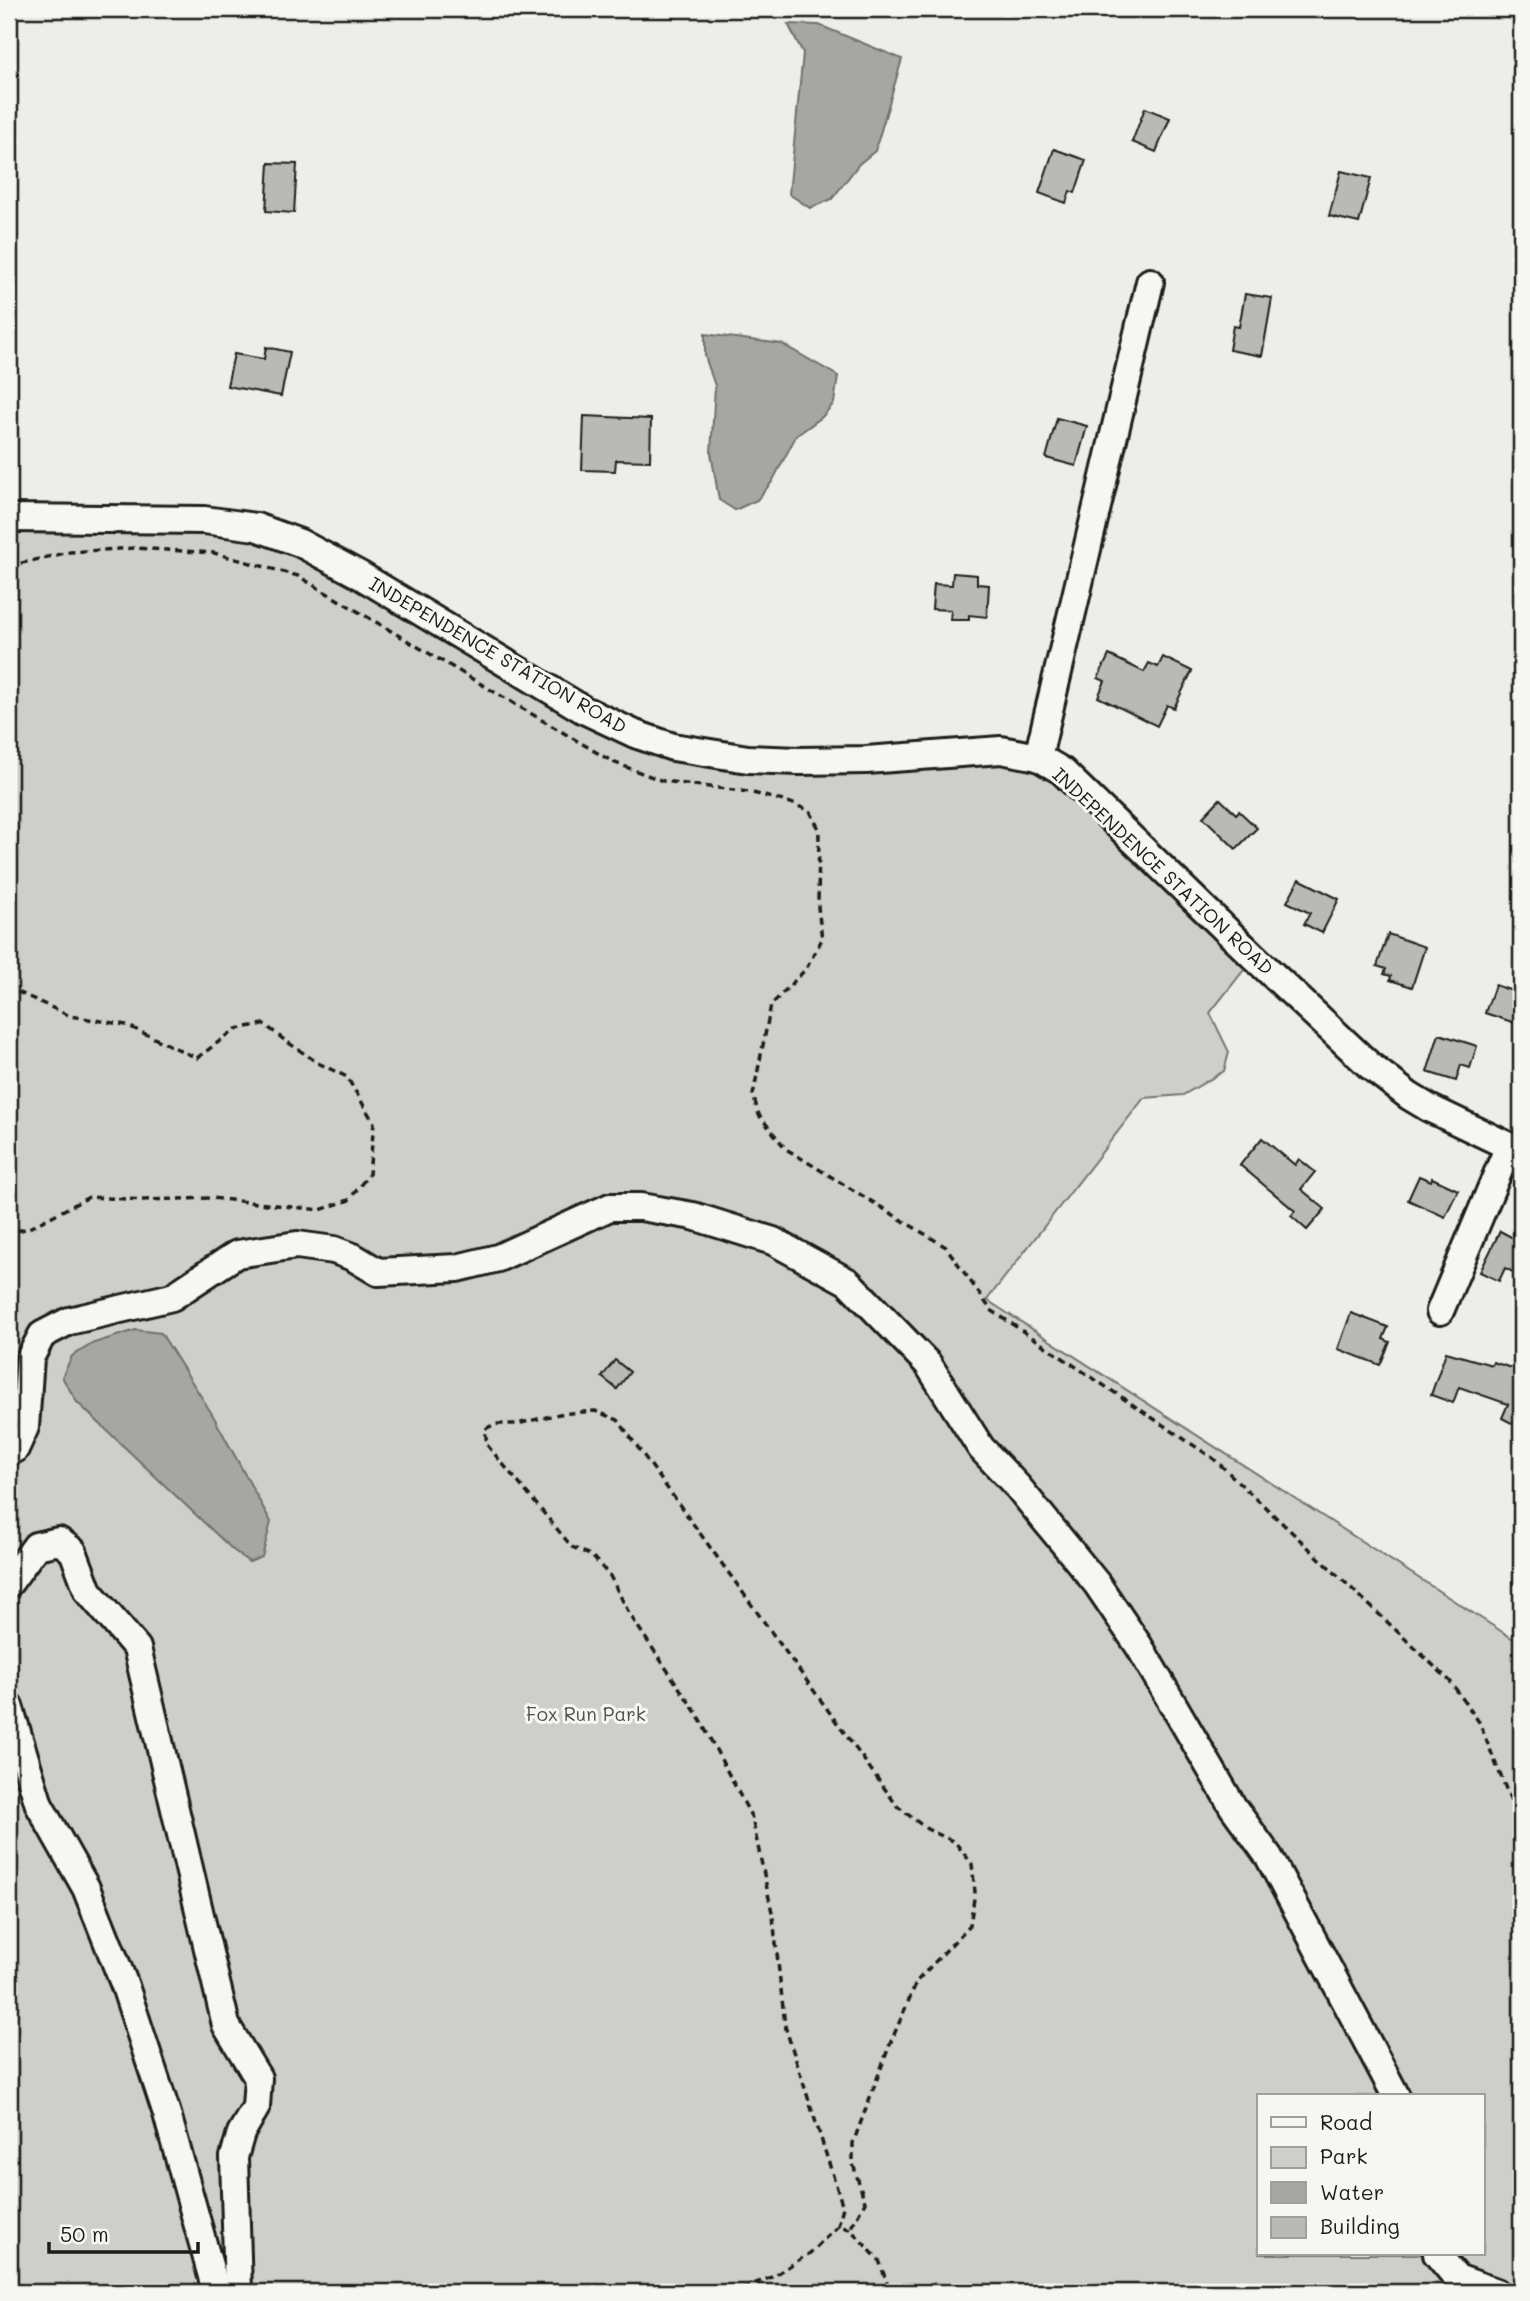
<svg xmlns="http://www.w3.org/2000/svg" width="1530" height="2301" viewBox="0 0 1530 2301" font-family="Mali,sans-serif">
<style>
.green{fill:#cececb;stroke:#757574;stroke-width:2;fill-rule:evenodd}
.water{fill:#a6a6a3;stroke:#6f6f6d;stroke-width:2}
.building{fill:#b9b9b6;stroke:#1c1c1c;stroke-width:2}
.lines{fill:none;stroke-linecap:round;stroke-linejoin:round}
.minor-casing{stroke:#1c1c1c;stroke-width:32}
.path{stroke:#1c1c1c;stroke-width:3.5;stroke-dasharray:7 5;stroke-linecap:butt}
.minor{stroke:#f6f6f2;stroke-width:26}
.labels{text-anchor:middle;stroke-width:6;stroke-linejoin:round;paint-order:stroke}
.street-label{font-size:19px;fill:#1c1c1c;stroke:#f6f6f2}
.park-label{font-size:19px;fill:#515151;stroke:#f6f6f2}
</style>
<rect width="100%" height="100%" fill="#edede9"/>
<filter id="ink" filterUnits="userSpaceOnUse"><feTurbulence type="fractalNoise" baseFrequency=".0143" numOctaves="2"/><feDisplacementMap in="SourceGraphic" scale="14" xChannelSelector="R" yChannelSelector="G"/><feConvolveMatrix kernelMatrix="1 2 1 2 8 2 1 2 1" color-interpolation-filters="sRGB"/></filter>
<g filter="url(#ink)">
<!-- green -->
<path class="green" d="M9,518L256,527L673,747L1038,757L1254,957L1210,1013L1229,1052L1224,1071L1183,1095L1144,1098L987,1300L1521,1644V2292H9ZM1259,2096H1483V2254H1259Z"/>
<!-- water -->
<g class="water">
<polygon points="788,24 819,25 902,59 875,151 859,164 832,199 810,208 789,194 803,53"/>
<polygon points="705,334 782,344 838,376 834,403 822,417 796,436 772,482 757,500 735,510 719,500 711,453 715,386 705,356"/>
<polygon points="136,1330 161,1333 212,1414 271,1522 262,1557 249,1562 233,1550 77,1402 62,1377 72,1356 94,1343"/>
</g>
<!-- building -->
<g class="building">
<polygon points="1145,108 1170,118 1156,152 1132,142"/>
<polygon points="1054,149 1086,160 1075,193 1070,191 1066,203 1039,193"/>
<polygon points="269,163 297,164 294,213 266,211"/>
<polygon points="1341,171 1371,178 1359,223 1329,216"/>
<polygon points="1245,294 1272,298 1262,356 1229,350 1233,326 1239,327"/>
<polygon points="266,347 290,352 281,396 227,386 234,354 264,359"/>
<polygon points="584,416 651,419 650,461 616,460 615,471 582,470"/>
<polygon points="1057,418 1087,426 1076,466 1046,458"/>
<polygon points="953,573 977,575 977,584 989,585 987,617 969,615 969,620 950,620 951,610 932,609 934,584 952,585"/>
<polygon points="1109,655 1144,672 1149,663 1158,667 1163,657 1192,671 1174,708 1167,705 1157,726 1098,697 1105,681 1098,678"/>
<polygon points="1220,799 1236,814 1239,811 1257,828 1236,849 1203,817"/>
<polygon points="1299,879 1339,899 1322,933 1304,924 1310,913 1287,902"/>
<polygon points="1388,934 1425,947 1412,987 1390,980 1391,976 1384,974 1386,969 1377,966"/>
<polygon points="1495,985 1521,994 1521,1005 1515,1023 1485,1013"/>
<polygon points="1439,1034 1477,1046 1470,1068 1461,1065 1456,1081 1427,1072"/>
<polygon points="1262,1138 1295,1165 1299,1159 1315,1172 1301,1189 1325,1209 1307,1230 1291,1216 1295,1211 1240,1165"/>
<polygon points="1419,1176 1431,1181 1432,1178 1458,1190 1445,1217 1408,1200"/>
<polygon points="1500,1231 1521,1242 1521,1276 1505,1268 1499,1281 1480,1272"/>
<polygon points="1351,1313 1388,1327 1383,1339 1390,1342 1380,1365 1338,1349"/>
<polygon points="1446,1352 1492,1365 1493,1362 1521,1371 1521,1428 1502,1418 1508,1404 1459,1387 1453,1403 1431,1395"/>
<polygon points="615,1360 630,1372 617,1389 602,1377"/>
</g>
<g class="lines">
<!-- minor casing -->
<g class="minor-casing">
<g id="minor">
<polyline points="9,518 204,520 256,527 300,543 358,574 584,710 635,734 673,747 748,759 799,761 866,760 1001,750 1038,757 1062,771 1254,957 1369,1065 1409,1096 1429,1108 1521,1152"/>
<polyline points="1038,757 1150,282"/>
<polyline points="1440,1311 1509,1146"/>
<polyline points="9,1452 15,1449 25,1427 30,1358 42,1335 69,1321 172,1297 237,1254 297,1245 334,1250 353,1257 378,1272 457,1268 498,1258 610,1207 641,1207 693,1216 773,1241 848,1282 928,1364 981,1448 1018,1487 1097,1584 1139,1646 1233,1807 1269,1857 1396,2096"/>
<polyline points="9,1583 36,1546 59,1541 73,1551 88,1591 137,1648 226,2025 258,2078 256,2107 241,2133 234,2157 238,2292"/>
<polyline points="9,1706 39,1805 86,1888 125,1986 167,2114 213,2280 213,2292"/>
<polyline points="1437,2254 1457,2278 1496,2292"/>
</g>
</g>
<!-- path -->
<g class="path">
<polyline points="9,566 69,552 134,548 214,553 298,576 613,762 663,781 749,792 791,803 810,811 819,829 818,907 822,939 806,969 771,1005 753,1095 759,1115 786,1149 946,1247 991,1310 1214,1459 1450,1681 1479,1722 1521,1826"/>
<polyline points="9,984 18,992 70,1016 126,1025 197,1058 236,1029 264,1024 283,1039 318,1063 347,1077 374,1123 369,1174 349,1200 320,1210 212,1198 144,1200 89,1197 29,1228 9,1233"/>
<polyline points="838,2226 843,2207 785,2026 773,1917 752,1818 697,1714 630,1615 610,1576 592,1556 572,1547 487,1445 485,1429 495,1424 517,1424 559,1414 595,1411 618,1420 898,1807 927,1829 955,1842 972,1864 975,1892 970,1925 917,1981 890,2044 853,2143 853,2164 865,2202 850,2229"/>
<polyline points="732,2292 772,2277 810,2253 838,2226 850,2229 879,2260 890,2292"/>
</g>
<!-- minor -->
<use href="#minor" class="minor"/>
</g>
</g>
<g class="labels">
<!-- street labels -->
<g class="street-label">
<text transform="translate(498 655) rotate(30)" y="7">INDEPENDENCE STATION ROAD</text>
<text transform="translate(1163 871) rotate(43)" y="7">INDEPENDENCE STATION ROAD</text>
</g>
<!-- park labels -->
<g class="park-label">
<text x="586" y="1721">Fox Run Park</text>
</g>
</g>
<!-- margin -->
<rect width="1530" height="2301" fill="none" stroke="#f6f6f2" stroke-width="35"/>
<rect x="18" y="18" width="1495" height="2266" fill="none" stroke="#1c1c1c" stroke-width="2.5" filter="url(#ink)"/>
<!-- legend -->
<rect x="1257" y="2094" width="228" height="161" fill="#f6f6f2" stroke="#9f9f9c" stroke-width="2"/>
<rect x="1271" y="2117" width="35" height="10" fill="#f6f6f2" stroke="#9f9f9c" stroke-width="2"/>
<text x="1320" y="2130" font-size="21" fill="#1c1c1c">Road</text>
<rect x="1271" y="2147" width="35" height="21" fill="#cececb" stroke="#9f9f9c" stroke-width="2"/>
<text x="1320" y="2164" font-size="21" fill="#1c1c1c">Park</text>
<rect x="1271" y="2182" width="35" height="21" fill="#a6a6a3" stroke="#9f9f9c" stroke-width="2"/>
<text x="1320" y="2200" font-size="21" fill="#1c1c1c">Water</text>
<rect x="1271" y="2217" width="35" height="21" fill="#b9b9b6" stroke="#9f9f9c" stroke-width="2"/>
<text x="1320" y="2234" font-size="21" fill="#1c1c1c">Building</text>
<!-- scale -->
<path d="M49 2242v10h149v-10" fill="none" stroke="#1c1c1c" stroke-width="3.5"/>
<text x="60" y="2242" font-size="21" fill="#1c1c1c" stroke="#f6f6f2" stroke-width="5" paint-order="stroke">50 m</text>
</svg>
